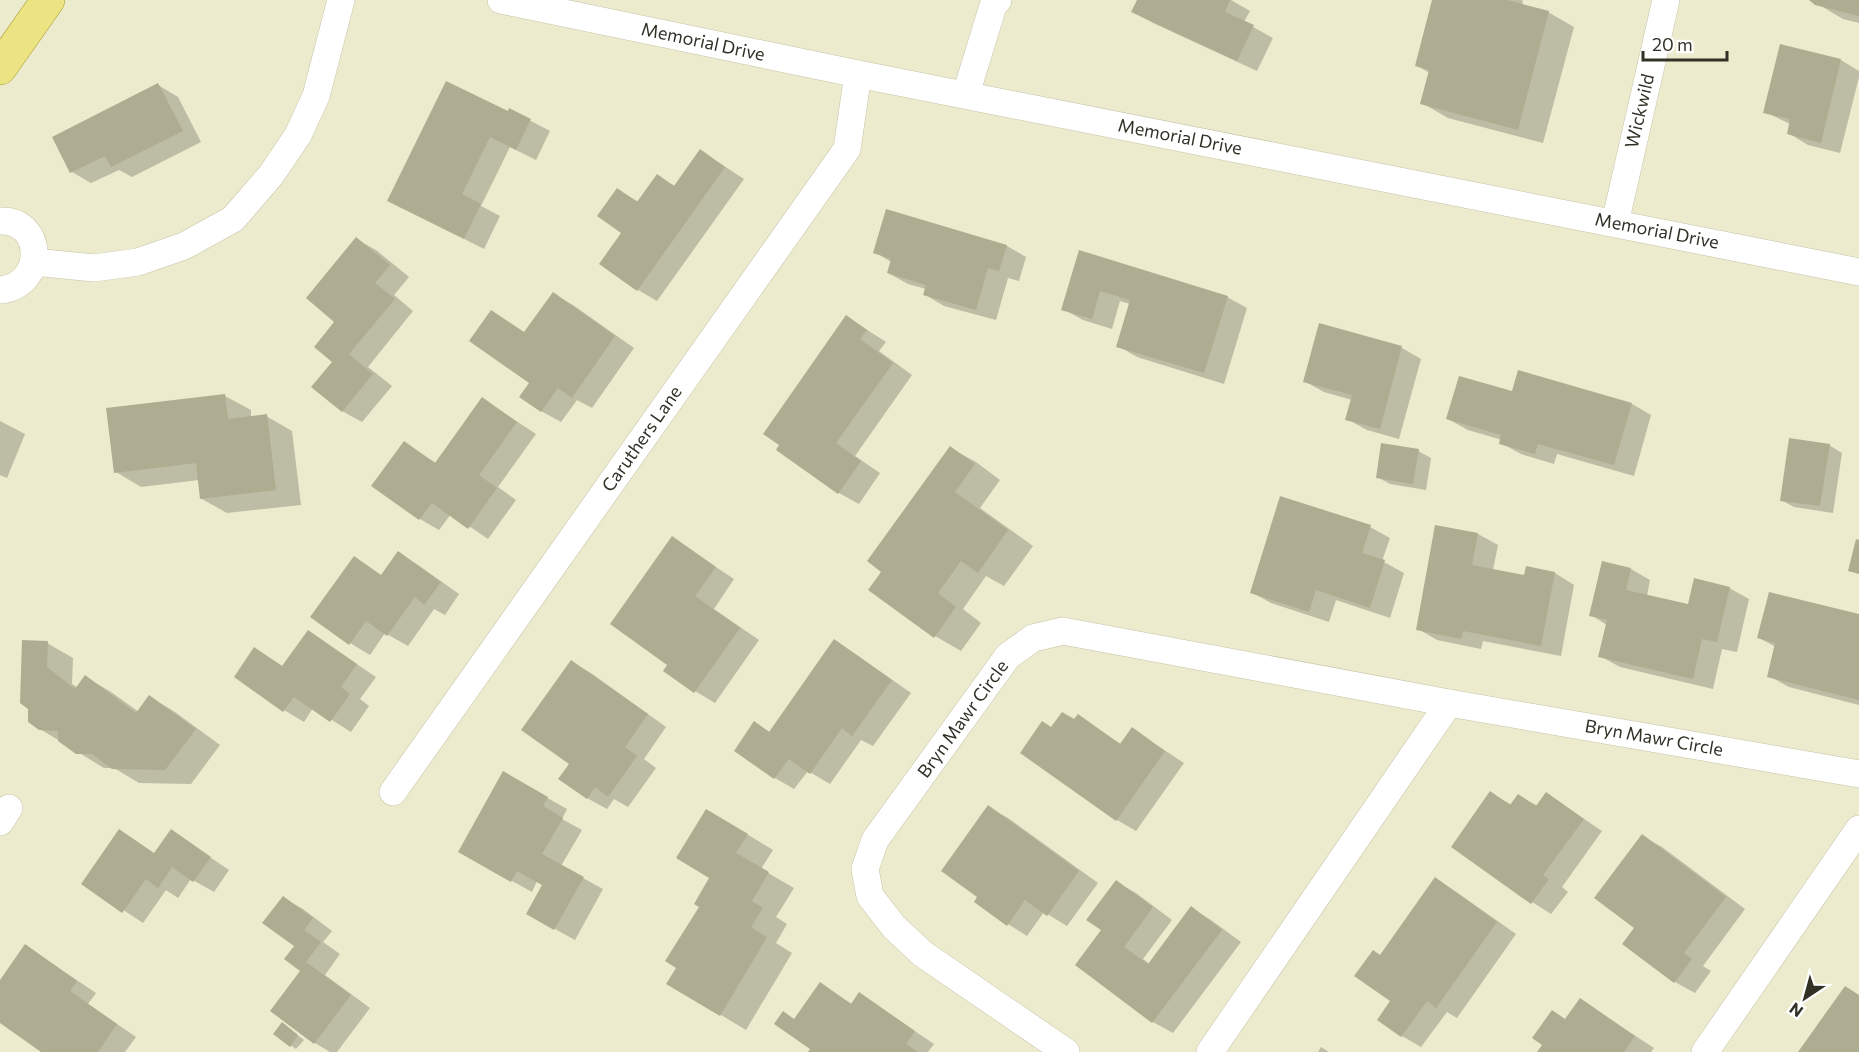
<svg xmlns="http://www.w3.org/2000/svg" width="1859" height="1052" viewBox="0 0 1859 1052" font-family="Commissioner,sans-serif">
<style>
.shadow{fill:#0003}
.building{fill:#afad91}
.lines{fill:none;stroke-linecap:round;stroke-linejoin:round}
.minor-casing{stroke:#c6c3a6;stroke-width:28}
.major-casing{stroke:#a3982d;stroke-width:34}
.minor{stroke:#fff;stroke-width:27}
.major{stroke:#ece383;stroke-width:33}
.labels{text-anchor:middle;stroke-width:5;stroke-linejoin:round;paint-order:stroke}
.street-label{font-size:18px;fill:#323126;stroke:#fff}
</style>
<rect width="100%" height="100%" fill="#edebcd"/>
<!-- shadow -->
<g class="shadow">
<polygon points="1139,0 1231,0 1250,11 1244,22 1273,38 1257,71 1153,23 1133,12"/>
<polygon points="1434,0 1521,0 1523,1 1522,5 1548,12 1574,27 1543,143 1448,118 1422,103 1430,73 1417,66"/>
<polygon points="1811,0 1859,0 1859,23 1843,19"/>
<polygon points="1841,60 1859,71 1859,77 1840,153 1808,145 1788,133 1790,124 1765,112"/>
<polygon points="158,85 178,97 201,142 132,177 119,170 91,183 72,172"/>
<polygon points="510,110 550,131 536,160 510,147 481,206 500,216 484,249 389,201"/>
<polygon points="701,151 744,179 657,301 638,290 618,190 639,202 657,176 675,186"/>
<polygon points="356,239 376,250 409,277 394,295 413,311 368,367 392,386 362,422 342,411 337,322"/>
<polygon points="1007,246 1026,257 1019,281 1008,278 996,320 944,306 924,294 926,289 908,284 888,273 891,262 875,252"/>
<polygon points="1080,252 1227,297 1247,308 1224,384 1137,357 1118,346 1130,304 1120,301 1112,329 1083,320 1063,309"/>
<polygon points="553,294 573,305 634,348 592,408 577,400 561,422 541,411 531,382 492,312 525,333"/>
<polygon points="847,317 886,342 879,351 912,375 855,456 880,473 859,504 839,493 778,449"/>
<polygon points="1320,325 1402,348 1421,359 1399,439 1367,430 1347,419 1352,400 1324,392 1304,381"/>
<polygon points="225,396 251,410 251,418 266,416 292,431 301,505 227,513 202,499 199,480 141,487 116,472"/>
<polygon points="483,399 536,434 498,487 516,500 488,539 451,514 439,530 420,519 404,443 436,463"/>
<polygon points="1632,404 1651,415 1634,476 1557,454 1554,464 1521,454 1501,443 1502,440 1468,430 1448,419"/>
<polygon points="0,421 25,434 7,478 0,475"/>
<polygon points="1829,445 1842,453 1833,513 1794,507 1781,500"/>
<polygon points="950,448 976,462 1000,480 980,508 1033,546 1004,586 986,576 963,609 981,623 961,651 935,636 870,590 883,571"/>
<polygon points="1418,451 1431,458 1426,490 1390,484 1377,477"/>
<polygon points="1437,526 1478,534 1498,545 1493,570 1526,576 1555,573 1574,585 1561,656 1483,641 1481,649 1437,640 1418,629"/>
<polygon points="1370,527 1390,538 1382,561 1404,573 1390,618 1336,600 1329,622 1271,603 1251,592"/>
<polygon points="672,538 734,579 714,609 759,640 715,703 695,691 669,664"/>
<polygon points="398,553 418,565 459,594 445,615 434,609 408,646 385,633 370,655 350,643 354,558 382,576"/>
<polygon points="1631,569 1650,580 1647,596 1690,606 1729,588 1749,599 1737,652 1722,649 1713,689 1620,667 1600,656 1607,625 1591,615"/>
<polygon points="1859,615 1859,705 1789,687 1769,676 1776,647 1759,638"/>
<polygon points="309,632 376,677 360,699 369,706 351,732 313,708 304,722 284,710 255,649 284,667"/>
<polygon points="835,641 854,653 911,693 873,746 861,740 830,784 808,771 794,789 775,778 755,723 770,732"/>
<polygon points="47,643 73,658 72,684 78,688 86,677 111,692 139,712 150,697 175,712 220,745 191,784 139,783 114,768 104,768 40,729"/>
<polygon points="571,662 591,673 666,727 644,759 656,768 628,807 614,799 607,809 587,798 571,763"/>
<polygon points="1078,716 1121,744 1132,729 1184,763 1136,831 1117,820 1052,729 1075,721"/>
<polygon points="503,773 567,809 562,819 582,830 561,866 603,889 575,940 528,914 544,885 537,881 532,892 460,852"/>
<polygon points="1491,793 1512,805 1519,796 1538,806 1547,794 1602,831 1562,887 1568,892 1551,914 1532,902"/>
<polygon points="988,807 1008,818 1098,883 1067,926 1044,912 1027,936 1008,924 979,896"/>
<polygon points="732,825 773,850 761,869 794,888 776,917 787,924 776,943 792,953 746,1030 668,983 678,967"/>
<polygon points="120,831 155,854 171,831 229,870 214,892 191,879 178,898 166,890 143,923 83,883"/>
<polygon points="1642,836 1662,847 1745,909 1703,966 1711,971 1695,993 1675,982 1624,943 1636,927"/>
<polygon points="1436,879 1455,891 1516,934 1457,1018 1447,1012 1421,1047 1402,1036 1381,956"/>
<polygon points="1116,882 1136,893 1172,920 1143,959 1150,964 1191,908 1211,920 1241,942 1173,1033 1153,1022 1077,965 1103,930"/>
<polygon points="283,898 303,909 332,931 323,942 340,954 325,975 370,1008 337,1052 330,1052 315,1043 272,1011 302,971"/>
<polygon points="26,946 96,993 88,1004 136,1037 125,1052 43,1052 0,1021 0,983"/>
<polygon points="820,984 852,1004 859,994 934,1044 928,1052 810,1052 812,1048 795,1020"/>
<polygon points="1580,1000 1654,1048 1651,1052 1539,1052 1566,1020"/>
<polygon points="288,1028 304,1040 296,1049 290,1045"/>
<polygon points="1321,1047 1329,1052 1318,1052"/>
</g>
<!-- building -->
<g class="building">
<polygon points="1137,0 1230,0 1225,12 1254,25 1237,61 1131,12"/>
<polygon points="1432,0 1507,0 1549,11 1518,130 1420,104 1429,70 1415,66"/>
<polygon points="1809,0 1859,0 1859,16 1815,5"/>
<polygon points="1780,44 1841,59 1821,143 1787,134 1790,119 1763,113"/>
<polygon points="446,81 508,111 509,108 531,119 516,150 490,137 462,194 481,204 464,239 387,201"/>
<polygon points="158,83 183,131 111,167 105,156 70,173 52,137"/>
<polygon points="700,149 725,167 637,291 599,264 621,233 597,216 617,188 637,202 657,174 674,186"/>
<polygon points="886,209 1007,245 999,271 988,268 976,310 923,295 926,285 887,273 891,259 873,253"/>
<polygon points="356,237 390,265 375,283 395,299 349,354 373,374 342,412 311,387 332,362 314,347 334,322 306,298"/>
<polygon points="1079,250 1228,296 1204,373 1116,347 1130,300 1100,291 1092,319 1061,310"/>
<polygon points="553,292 615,336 572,398 558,388 541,412 519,397 529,383 469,341 491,310 524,332"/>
<polygon points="846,315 867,330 860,339 893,363 836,443 861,461 838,494 776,450 779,445 763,434"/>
<polygon points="1319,323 1402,346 1380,429 1345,420 1352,395 1303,382"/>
<polygon points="1518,370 1632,403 1614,465 1538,444 1535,454 1499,444 1501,435 1446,419 1459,376 1512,391"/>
<polygon points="225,394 228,419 267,414 276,490 200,499 196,463 114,473 106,408"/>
<polygon points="482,397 517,422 479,475 497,488 468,529 432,503 419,520 371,486 404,441 435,463"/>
<polygon points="1789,438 1830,444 1820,506 1780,501"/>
<polygon points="1381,443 1419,449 1413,484 1376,478"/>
<polygon points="950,446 975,464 955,492 1008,530 978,573 961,561 938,593 956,607 934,638 868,590 881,572 867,561"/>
<polygon points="1280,496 1371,525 1362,553 1385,560 1370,608 1316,590 1309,612 1250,593"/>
<polygon points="1435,525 1478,533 1472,565 1524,575 1526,566 1555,572 1541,646 1463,631 1461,639 1416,630"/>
<polygon points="672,536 716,567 695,596 740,628 694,693 663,671 667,665 610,624"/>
<polygon points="1856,539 1859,540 1859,574 1848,571"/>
<polygon points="398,551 441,582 424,605 415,597 387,636 366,621 349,645 310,617 354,556 381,575"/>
<polygon points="1602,561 1631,568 1626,590 1688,604 1694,578 1730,587 1717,642 1702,639 1693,679 1598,657 1607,620 1589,616"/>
<polygon points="1769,592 1859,614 1859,700 1767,677 1775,643 1757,638"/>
<polygon points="308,630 357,664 341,687 350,694 330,722 294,697 283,712 234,677 254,647 282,666"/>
<polygon points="834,639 892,680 852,736 842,728 810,774 789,759 774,779 734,751 754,721 769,732"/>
<polygon points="22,640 48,641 47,667 75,689 85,675 136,713 149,695 196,729 165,770 112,769 92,754 76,754 58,741 58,731 39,730 28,722 28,709 20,703"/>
<polygon points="571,660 648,714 625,747 637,756 608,797 595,787 587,799 558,779 569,764 521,730"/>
<polygon points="1062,712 1074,719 1078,714 1120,744 1132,727 1165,751 1116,821 1020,753 1042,721 1051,727"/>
<polygon points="503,771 548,797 543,806 563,818 542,854 584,877 554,930 526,914 542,885 517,871 511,882 458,852"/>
<polygon points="1490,791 1510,805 1518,794 1536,806 1546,792 1584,819 1543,875 1549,879 1531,904 1451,847"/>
<polygon points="988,805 1079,871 1047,916 1025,900 1007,926 974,902 977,897 941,871"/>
<polygon points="706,809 748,834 736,853 769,872 752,901 763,908 751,927 767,937 720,1016 666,984 676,968 665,961 699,907 694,904 709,878 676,858"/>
<polygon points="119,829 154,853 171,829 211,857 193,882 172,867 158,888 146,879 122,913 81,884"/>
<polygon points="1642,834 1726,897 1684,953 1692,959 1674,983 1622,944 1634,928 1594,898"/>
<polygon points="1435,877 1497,922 1436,1008 1427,1001 1401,1037 1377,1020 1390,1001 1354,976 1373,950 1380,955"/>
<polygon points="1116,880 1153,907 1124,947 1148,964 1191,906 1222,930 1152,1023 1075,965 1101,930 1086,920"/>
<polygon points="283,896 313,918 304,930 321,942 306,962 351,995 314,1044 270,1011 300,971 284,959 294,946 262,923"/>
<polygon points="25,944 77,981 70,991 117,1024 98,1052 41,1052 0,1023 0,980"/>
<polygon points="820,982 851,1004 859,992 915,1031 906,1044 918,1052 808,1052 810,1049 774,1024 783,1011 794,1019"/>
<polygon points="1845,986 1859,995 1859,1052 1798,1052"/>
<polygon points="1580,998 1635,1036 1624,1052 1537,1052 1542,1045 1532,1038 1552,1010 1565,1019"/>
<polygon points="282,1022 298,1035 290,1047 273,1034"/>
</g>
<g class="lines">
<!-- minor casing -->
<g class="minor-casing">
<g id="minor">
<polyline points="501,0 858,74 1859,272"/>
<polyline points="966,94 993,6 998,0"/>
<path d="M0,221C44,219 47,285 0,290"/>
<polyline points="1615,223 1666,0"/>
<polyline points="34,262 94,268 138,262 184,246 233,219 271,175 298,135 316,96 341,0"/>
<polyline points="393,792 847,149 858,74"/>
<polyline points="0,822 9,808"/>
<polyline points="1066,1052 923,954 894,927 870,896 865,869 875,840 1008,656 1033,638 1063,631 1449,703 1859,774"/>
<polyline points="1210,1052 1449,703"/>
<polyline points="1705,1052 1859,829"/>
</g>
</g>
<!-- major casing -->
<g class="major-casing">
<polyline id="major" points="0,68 48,0"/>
</g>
<!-- minor -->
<use href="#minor" class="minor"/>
<!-- major -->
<use href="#major" class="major"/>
</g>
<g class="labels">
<!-- street labels -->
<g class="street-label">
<text transform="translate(703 42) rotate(12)" y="6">Memorial Drive</text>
<text transform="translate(1640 111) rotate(-77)" y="6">Wickwild</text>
<text transform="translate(1180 137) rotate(11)" y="6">Memorial Drive</text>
<text transform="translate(1657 231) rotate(11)" y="6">Memorial Drive</text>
<text transform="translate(642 439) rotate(-55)" y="6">Caruthers Lane</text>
<text transform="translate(963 719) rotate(-54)" y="6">Bryn Mawr Circle</text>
<text transform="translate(1654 738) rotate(10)" y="6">Bryn Mawr Circle</text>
</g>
</g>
<!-- north arrow -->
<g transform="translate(1805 998) rotate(216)" stroke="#ffffff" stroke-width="4.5" paint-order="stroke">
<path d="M0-4.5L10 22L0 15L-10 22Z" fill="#323126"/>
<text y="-9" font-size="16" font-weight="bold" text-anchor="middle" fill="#323126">N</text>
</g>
<!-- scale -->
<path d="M1643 51v9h84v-9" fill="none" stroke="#323126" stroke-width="3"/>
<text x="1652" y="51" font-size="18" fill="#323126" stroke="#ffffff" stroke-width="4.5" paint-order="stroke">20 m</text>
</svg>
